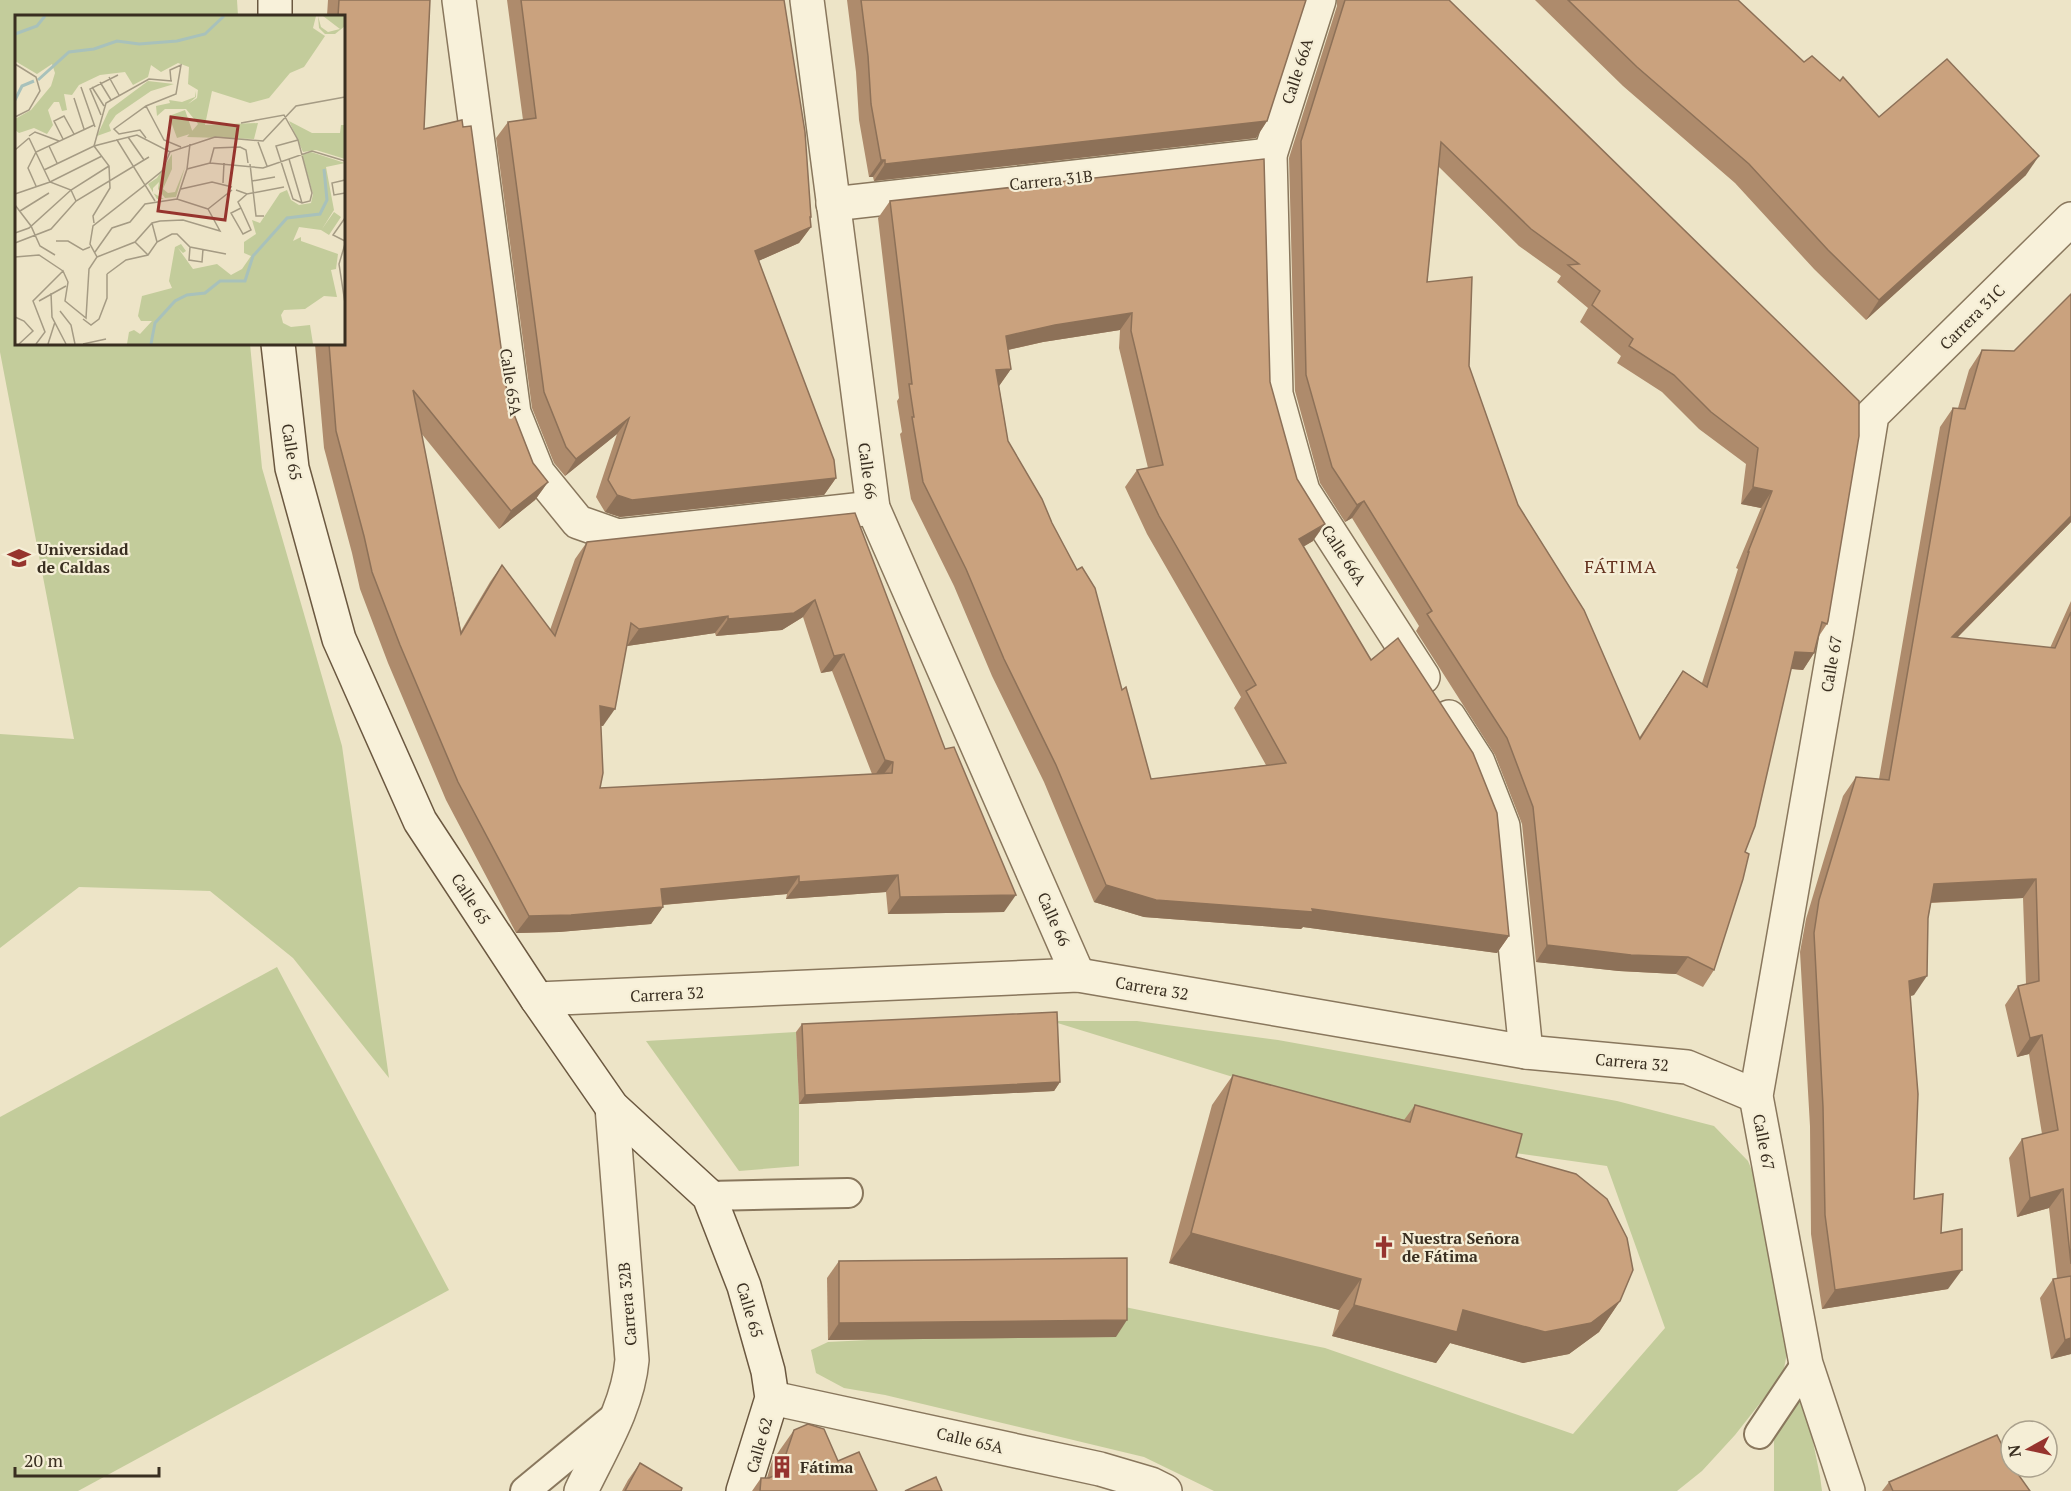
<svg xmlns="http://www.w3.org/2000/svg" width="2071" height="1491" viewBox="0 0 2071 1491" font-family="'PT Serif',serif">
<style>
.green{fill:#c3cc9b}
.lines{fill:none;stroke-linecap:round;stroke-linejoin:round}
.service-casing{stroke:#89775d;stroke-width:32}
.minor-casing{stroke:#89775d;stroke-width:36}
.tertiary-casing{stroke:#89775d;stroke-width:36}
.secondary-casing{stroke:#6b5840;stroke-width:36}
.service{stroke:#f8f1da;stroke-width:28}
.minor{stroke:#f8f1da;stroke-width:33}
.tertiary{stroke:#f8f1da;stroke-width:33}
.secondary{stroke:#f8f1da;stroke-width:33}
.wall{fill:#ae8b6c;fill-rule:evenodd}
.shaded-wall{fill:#8d7158}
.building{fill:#caa27e;stroke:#8d7158;stroke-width:1.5;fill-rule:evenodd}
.labels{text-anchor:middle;stroke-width:4.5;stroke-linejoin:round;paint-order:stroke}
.street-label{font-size:16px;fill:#392e20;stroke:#f5eed6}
.poi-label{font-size:16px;font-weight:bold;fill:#392e20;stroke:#f5eed6;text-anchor:start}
.neighbourhood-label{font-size:18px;letter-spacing:1.5px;fill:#653320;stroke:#f5eed6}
.inset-river{fill:none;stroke:#a8c1bb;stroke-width:3}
.inset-road{fill:none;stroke:#a59b84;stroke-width:1.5}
.view{fill:#96342e;fill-opacity:0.15;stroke:#96342e;stroke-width:3}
.inset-edge{fill:none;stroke:#392e20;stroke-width:3}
</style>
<rect width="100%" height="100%" fill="#ede4c7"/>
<!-- green -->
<g class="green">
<polygon points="0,0 237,0 238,16 16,16 16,344 250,344 262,468 342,746 389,1078 293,958 210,891 79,887 0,948 0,734 74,739 0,352"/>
<polygon points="277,967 449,1290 78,1491 0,1491 0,1117"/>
<polygon points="1051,1021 1137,1021 1278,1040 1617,1101 1714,1126 1748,1161 1766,1205 1790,1337 1783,1374 1735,1435 1702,1471 1677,1491 1214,1491 1144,1457 885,1395 844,1388 816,1373 811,1350 828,1342 888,1339 1115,1337 1115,1305 1325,1348 1573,1434 1665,1328 1607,1166 1515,1153 1370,1119"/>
<polygon points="796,1032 799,1104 799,1166 739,1171 646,1041"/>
<polygon points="1802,1388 1820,1476 1822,1491 1774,1491 1774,1433"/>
</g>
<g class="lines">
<!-- service casing -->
<g class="service-casing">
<g id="service">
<polyline points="709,1196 848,1193"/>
<polyline points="1759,1434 1806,1364"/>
<polyline points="525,1491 617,1415"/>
</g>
</g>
<!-- minor casing -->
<g class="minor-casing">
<g id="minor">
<polyline points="459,0 514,413 538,473 578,522 618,536 873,508"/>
<polyline points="1319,0 1270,155 1276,394 1303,491 1423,677"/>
<polyline points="833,204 1270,155"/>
<polyline points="1449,717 1478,762 1503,826 1526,1052"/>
<path d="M581,1491C601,1449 628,1406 632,1360L612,1107"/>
</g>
</g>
<!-- tertiary casing -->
<g class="tertiary-casing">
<g id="tertiary">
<polyline points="807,0 873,508 1078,975"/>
<polyline points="537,999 1078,975 1526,1052 1687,1067 1756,1096"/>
<polyline points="772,1398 1100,1469 1151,1484 1165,1491"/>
<polyline points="1848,1491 1806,1364 1756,1096 1836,636 1872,415 2071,219"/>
</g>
</g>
<!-- secondary casing -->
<g class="secondary-casing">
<g id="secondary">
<polyline points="275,16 275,0"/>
<polyline points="278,344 292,468 339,639 420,821 537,999 612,1107 709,1196 744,1286 768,1371 772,1398 743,1491"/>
</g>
</g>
<!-- service -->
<use href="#service" class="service"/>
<!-- minor -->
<use href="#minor" class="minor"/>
<!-- tertiary -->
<use href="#tertiary" class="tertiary"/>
<!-- secondary -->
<use href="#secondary" class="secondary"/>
</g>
<!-- wall -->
<g class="wall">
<path d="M328,0H430L424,129L508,399L533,463L548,482L535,500L499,529L421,433L461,631L490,582L502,565L550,630L575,559L587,542L855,513L1004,912L888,914L886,892L786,899L787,894L663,905V907L651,924L559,932L516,933L446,800L388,663L360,589L352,553L324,448L315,344H344V16H327ZM803,617L821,673L832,671L872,774L600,788L601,726H603L627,646L715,633L716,636L782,630Z"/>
<polygon points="507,0 784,0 811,227 799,243 758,261 836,478 824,495 620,517 605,512 596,497 617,434 565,476 554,463 532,408 496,138 508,122 523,120"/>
<polygon points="847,0 1306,0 1267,121 1256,138 874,181 873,177 869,177 859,120 856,72"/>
<path d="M1337,0H1449L1859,401L1827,624L1819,636L1814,653L1803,670L1791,669L1714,970L1703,987L1676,974L1619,971L1536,962L1522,824L1495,755L1416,631L1419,626L1352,518L1345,522L1320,483L1295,391L1289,158L1337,6ZM1439,167L1519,246L1561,276L1557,282L1588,308L1580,322L1621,356L1617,363L1662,392L1699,429L1746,464L1741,504L1761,508L1736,568L1738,569L1702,683L1683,671L1639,738L1518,505L1427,282Z"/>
<polygon points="1535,0 1738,0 1804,62 1879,117 2026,175 1866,320 1814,269 1735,183 1623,86"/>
<path d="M1264,159L1270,382L1313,541L1303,547L1509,936L1497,953L1303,927L1301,929L1144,917L1094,902L1044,782L992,676L954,586L911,499L900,434L902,432L897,401L899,398L878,218L890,201ZM1120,330L1119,348L1148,468L1137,470L1125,487L1147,534L1241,697L1234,708L1266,765L1151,779L1122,690L1008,441L999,386L1011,369L1008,350L1043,342Z"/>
<polygon points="2071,294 2071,522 1957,638 2050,648 2071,601 2071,1354 2051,1359 2040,1298 2053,1279 2057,1278 2049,1208 2017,1217 2009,1158 2022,1139 2042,1134 2029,1054 2017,1057 2005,1005 2018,986 2026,984 2023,898 1931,903 1914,995 1910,996 1914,1199 1941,1233 1948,1289 1822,1309 1811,1234 1810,1126 1800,952 1806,919 1843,796 1856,777 1879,779 1940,427 1953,408 1958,408 1969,370 1982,350 2014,351"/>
<polygon points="802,1024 1060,1082 1054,1091 799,1104 796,1032"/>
<polygon points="1233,1075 1404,1120 1415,1105 1516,1157 1620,1301 1599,1332 1569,1354 1523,1363 1450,1343 1436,1363 1332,1336 1339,1310 1169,1263 1212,1105"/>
<polygon points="839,1261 1116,1337 828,1340 827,1278"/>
<polygon points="794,1430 838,1461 877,1491 752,1491 761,1478 767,1478 772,1461"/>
<polygon points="640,1463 681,1491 622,1491 628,1480"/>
<polygon points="2011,1467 2030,1491 1882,1491 1889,1482"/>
</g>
<!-- shaded-wall -->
<g class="shaded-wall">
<polygon points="1267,121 1256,138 874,181 885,164"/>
<polygon points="2039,156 2026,175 1866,320 1879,300"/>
<polygon points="881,160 885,160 873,177 869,177"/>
<polygon points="810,217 811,217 802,231 811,227 799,243 743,268 755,251"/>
<polygon points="1132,313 1120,330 1043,342 994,353 1006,336 1055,325"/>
<polygon points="1011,369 999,386 996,370"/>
<polygon points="629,418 617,434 565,476 576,459"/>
<polygon points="836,478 824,495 620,517 605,512 617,495"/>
<polygon points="548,482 535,500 499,529 511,511"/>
<polygon points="1753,487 1772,491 1761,508 1741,504"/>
<polygon points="1364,501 1352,518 1345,522 1357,505"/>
<polygon points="2071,516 2071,522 1939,656 1952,637"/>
<polygon points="1325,524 1313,541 1287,556 1299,539"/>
<polygon points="815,600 803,617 782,630 716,636 728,619"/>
<polygon points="728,616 715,633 627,646 639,629"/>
<polygon points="1795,652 1814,653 1803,670 1783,668"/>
<polygon points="844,654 832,671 821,673 834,656"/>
<polygon points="600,706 615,709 603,726 588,723"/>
<polygon points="885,760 893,762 880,779 873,778"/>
<polygon points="898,875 886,892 786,899 799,882"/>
<polygon points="799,876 787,894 649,906 661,889"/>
<polygon points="2036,879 2023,898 1921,903 1934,884"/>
<polygon points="1106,885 1312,909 1509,936 1497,953 1303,927 1301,929 1144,917 1094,902"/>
<polygon points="1016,895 1004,912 888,914 900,897"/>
<polygon points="663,907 651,924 559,932 516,933 529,916"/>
<polygon points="1547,945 1688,957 1676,974 1619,971 1536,962"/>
<polygon points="1927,976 1914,995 1896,1000 1909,981"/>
<polygon points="2042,1035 2029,1054 2017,1057 2030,1038"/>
<polygon points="1060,1082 1054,1091 799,1104 805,1095"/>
<polygon points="2063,1189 2049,1208 2017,1217 2030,1198"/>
<polygon points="1191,1233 1361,1279 1339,1310 1169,1263"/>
<polygon points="1962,1270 1948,1289 1822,1309 1835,1290"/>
<polygon points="1620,1301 1599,1332 1569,1354 1523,1363 1450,1343 1436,1363 1332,1336 1354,1305 1463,1310"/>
<polygon points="1127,1320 1116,1337 828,1340 839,1323"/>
<polygon points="2071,1338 2071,1354 2051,1359 2065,1340"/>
</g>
<!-- building -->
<g class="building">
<path d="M339,0H430L424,129L462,120L463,127L471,126L508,399L533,463L548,482L511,511L413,390L461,634L502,565L555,636L587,542L855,513L945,749L954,747L1016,895L900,897L898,875L799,882V876L661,889L663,907L571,915L529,916L458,782L400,645L372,572L364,536L336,431L329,344H344V16H338ZM815,600L834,656L844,654L885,760L893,762L892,773L600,788L603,773L600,706L615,709L631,623L639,629L728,616V619L794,613Z"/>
<polygon points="521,0 784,0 805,132 811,217 810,217 811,227 755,251 834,460 836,478 632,500 617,495 608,480 629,418 576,459 566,447 544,392 508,122 536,118"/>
<polygon points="861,0 1306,0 1267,121 885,164 885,160 881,160 871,104 868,56"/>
<path d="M1345,0H1449L1859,401V436L1828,621L1827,624L1822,622L1814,653L1795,652L1755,826L1745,852L1749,854L1743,879L1714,970L1688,957L1631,955L1547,945L1533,807L1507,738L1427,614L1432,611L1364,501L1357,505L1332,467L1306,375L1301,141ZM1441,142L1531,229L1579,264L1568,265L1600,291L1592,305L1633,339L1629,346L1674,375L1711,412L1758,448L1753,487L1772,491L1748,552H1749L1707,687L1683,671L1640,739L1584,610L1518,505L1469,366L1472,277L1427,282Z"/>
<polygon points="1568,0 1738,0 1804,62 1812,56 1840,81 1843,77 1879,117 1947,59 2039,156 1879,300 1828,250 1749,164 1637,67"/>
<path d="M1264,159L1270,382L1297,479L1325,524L1299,539L1371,660L1398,638L1473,753L1497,813L1509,936L1312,909L1313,912L1156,900L1106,885L1056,765L1004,659L966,569L923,482L912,417H914L909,384H912L890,201ZM1132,313L1131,331L1163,465L1137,470L1159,516L1256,685L1246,691L1286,763L1151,779L1126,687L1122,690L1095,588L1082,567L1077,570L1052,523L1042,499L1008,441L996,370L1011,369L1006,336L1055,325Z"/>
<polygon points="2071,294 2071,516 1952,637 2055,648 2071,612 2071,1264 2063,1189 2030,1198 2022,1139 2058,1130 2042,1035 2030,1038 2018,986 2039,981 2036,879 1934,884 1928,918 1927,976 1909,981 1918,1094 1914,1199 1943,1194 1941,1233 1962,1229 1962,1270 1835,1290 1825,1215 1823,1107 1814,933 1819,900 1856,777 1889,780 1953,408 1965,409 1982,350 2014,351"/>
<polygon points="1057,1012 1060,1082 805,1095 802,1024"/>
<polygon points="1233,1075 1410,1122 1415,1105 1522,1134 1516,1157 1576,1174 1607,1199 1627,1238 1633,1270 1620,1301 1591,1323 1545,1332 1463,1310 1457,1332 1354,1305 1361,1279 1191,1233"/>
<polygon points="1127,1258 1127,1320 839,1323 839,1261"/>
<polygon points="2071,1276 2071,1338 2065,1340 2053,1279"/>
<polygon points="808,1424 824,1429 838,1461 859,1452 877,1491 760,1491 761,1478 769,1478 778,1474 782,1466 794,1430"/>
<polygon points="1997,1435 2011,1463 2011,1467 2013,1467 2030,1491 1893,1491 1889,1482"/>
<polygon points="640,1463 682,1488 681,1491 625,1491"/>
<polygon points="936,1477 942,1491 905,1491"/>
</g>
<!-- icons -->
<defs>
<g id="university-bare" transform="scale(1.8)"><path d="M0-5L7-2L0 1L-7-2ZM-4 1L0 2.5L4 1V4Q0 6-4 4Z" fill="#96342e" stroke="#f5eed6" stroke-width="2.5" paint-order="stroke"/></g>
<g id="church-bare" transform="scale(1.8)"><path d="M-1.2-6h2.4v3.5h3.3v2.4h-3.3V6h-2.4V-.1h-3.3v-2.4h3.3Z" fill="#96342e" stroke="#f5eed6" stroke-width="2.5" paint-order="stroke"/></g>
<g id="building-bare" transform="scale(1.8)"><path d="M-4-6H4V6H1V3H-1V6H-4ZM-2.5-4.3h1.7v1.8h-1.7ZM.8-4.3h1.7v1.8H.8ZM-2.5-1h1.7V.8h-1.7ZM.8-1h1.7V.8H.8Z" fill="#96342e" stroke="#f5eed6" stroke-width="2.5" paint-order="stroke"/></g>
</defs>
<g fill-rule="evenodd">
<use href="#university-bare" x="19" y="558"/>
<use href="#church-bare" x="1384" y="1247"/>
<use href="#building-bare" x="782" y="1467"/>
</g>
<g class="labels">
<!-- street labels -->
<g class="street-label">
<text transform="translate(1297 71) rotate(-72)" y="6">Calle 66A</text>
<text transform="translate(1051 180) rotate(-6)" y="6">Carrera 31B</text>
<text transform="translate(1972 317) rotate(-45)" y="6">Carrera 31C</text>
<text transform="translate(511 382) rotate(81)" y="6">Calle 65A</text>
<text transform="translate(292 452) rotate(81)" y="6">Calle 65</text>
<text transform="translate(868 471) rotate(82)" y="6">Calle 66</text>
<text transform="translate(1344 555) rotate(57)" y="6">Calle 66A</text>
<text transform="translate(1831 664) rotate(-80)" y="6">Calle 67</text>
<text transform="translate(471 899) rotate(57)" y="6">Calle 65</text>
<text transform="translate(1054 919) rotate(66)" y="6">Calle 66</text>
<text transform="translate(1152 988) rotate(10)" y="6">Carrera 32</text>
<text transform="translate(667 994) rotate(-3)" y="6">Carrera 32</text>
<text transform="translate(1632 1062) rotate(5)" y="6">Carrera 32</text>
<text transform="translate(1764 1142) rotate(79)" y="6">Calle 67</text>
<text transform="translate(627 1304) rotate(-95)" y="6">Carrera 32B</text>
<text transform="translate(750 1310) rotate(73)" y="6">Calle 65</text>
<text transform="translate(970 1440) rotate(13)" y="6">Calle 65A</text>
<text transform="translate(759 1445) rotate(-74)" y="6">Calle 62</text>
</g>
<!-- poi labels -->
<g class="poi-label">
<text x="37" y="555">Universidad<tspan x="37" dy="18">de Caldas</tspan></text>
<text x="1402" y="1244">Nuestra Señora<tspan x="1402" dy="18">de Fátima</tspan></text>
<text x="800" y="1473">Fátima</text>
</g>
<!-- neighbourhood labels -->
<g class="neighbourhood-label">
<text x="1621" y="573">FÁTIMA</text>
</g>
</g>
<!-- overview -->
<g transform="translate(15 15)">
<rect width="330" height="330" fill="#ede4c7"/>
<path d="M0,1H301L298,13L310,21L289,52L275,58L254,83L235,88L197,76L190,110L243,108L239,124L172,122L183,109L171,94H150L142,101L141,91L155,88L154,85L167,87L180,82L181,76V82L173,89L182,83L183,75L173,69L174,52L163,48L146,57L136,50L133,62L118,70L110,57L85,60L64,70L57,80L49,79L52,95L47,96L44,87H39L33,95L38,110L32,119L19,113L4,118L0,115V104L16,95L36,71L40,58L37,49L22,59L0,46ZM303,1L306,12L313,17L325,14L308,1H330V11L320,19H310L304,13ZM133,66L159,69L136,76L101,100L94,110L96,116L82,121L94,95ZM170,95L178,118L162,123L154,101ZM274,106L297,118H325L326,110H330V144L301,135L288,137ZM296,137L330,148L311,152L319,195L307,214L319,197L326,202L314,220L306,215L284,212L278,226L286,222V226L323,239L321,254L316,255L322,282L309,281L290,294L269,295L266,300L268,308L276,312L295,310L298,329H112L114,317L119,315L125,319L137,306H126L123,301L127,281L157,273L154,266L160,232L166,229L171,236L168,238L163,233L178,254L202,249L216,260L227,254L236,241L229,238V227L241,219L237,205L245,208L265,178L272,175L276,185L284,190L296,188L298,179L287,140ZM157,139V154L148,174L153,178L160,177L170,152L161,182L150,183L143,174L144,167L138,173V178L149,184H142L133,169L142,163Z" fill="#c3cc9b"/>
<path class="inset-river" d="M0,19L22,11L30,1M23,65L54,37L79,34L102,26L124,29L162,26L190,19L209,1M0,85L7,71L19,66M136,329L140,308L160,286L172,280L190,278L205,266H230L238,241L272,203L305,199L312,185L309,154"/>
<path class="inset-road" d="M0,49L21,62L25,76L14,95L0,102M94,62L104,80M85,67L96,85M66,72L80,112M77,72L89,91M59,83L69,114M131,91L149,125L166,132M86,100L75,74L103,60M226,108L269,100L283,125L297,178L295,186L287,188L278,184L261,131L283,125M14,121L20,117L44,126M113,122L129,145M14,123L35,167L56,175L61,186M131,123L125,115L104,119L99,114L131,91L161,79L166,50L155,55L156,66M48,124L39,106L49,101L59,119M243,127L252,151M34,131L42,148M79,131L91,88L134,64L157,66M79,131L94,151L95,173L78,201L79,208M0,135L14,123M274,144L287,188M195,148L199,133L225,132L231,135L233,148M235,149L241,201H249M172,154L195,148L248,153L297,136L330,146M29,155L79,131L102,125M330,165L317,168L319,180L330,178M237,166L260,162M208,168L209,148M21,171L13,153L21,137L79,110M166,174L197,167L217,172M221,175L232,179L269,172M0,179L35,167L87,141M162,184L172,154L175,129M140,186L130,170L147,156L155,137M0,190L16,211L25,231L40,240M226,193L216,198L228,219L236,215L226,193L223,187L232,179M193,194L217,175M5,196L34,178M330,203L318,220L330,226M137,208L142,227M0,218L14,213L56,175L94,151M41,226H53L68,235L75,232M120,227L133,240M0,228L36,214L61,186L134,142M330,229L324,249L330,288M175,232L174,245L187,247L188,234M80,237L97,213L115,207L130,189L162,184L193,194M0,242L24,240L48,256M82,242L120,227L137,208L145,206L168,205L205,216L193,194M92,259L111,245L133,240L142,227L157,219H162L175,232L211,239M36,278L37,302L51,329M24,286L51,271M45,296L56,310L60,329M0,302L9,306L18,316L4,329M68,304L76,310L84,304L92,283V259M21,329L30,317L18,286L48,256L53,267L50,286L71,303L74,254L82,242L75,229L78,211L130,170L102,125L122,120L155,137L200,122L248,126L281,91L330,82M33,329L40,307M68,329L91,324"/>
<path class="view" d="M156,102L223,111L210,205L143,196Z"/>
<rect width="330" height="330" class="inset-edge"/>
</g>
<!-- north arrow -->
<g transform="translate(2029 1449) rotate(262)"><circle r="28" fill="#f5eed6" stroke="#aaa18d" stroke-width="1.5"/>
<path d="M0-4.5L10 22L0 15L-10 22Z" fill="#96342e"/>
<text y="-9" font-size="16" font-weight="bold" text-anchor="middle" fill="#392e20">N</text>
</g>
<!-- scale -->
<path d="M15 1467v9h144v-9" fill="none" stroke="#392e20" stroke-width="3"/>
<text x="24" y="1467" font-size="18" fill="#392e20" stroke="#f5eed6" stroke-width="4.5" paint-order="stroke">20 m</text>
</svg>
